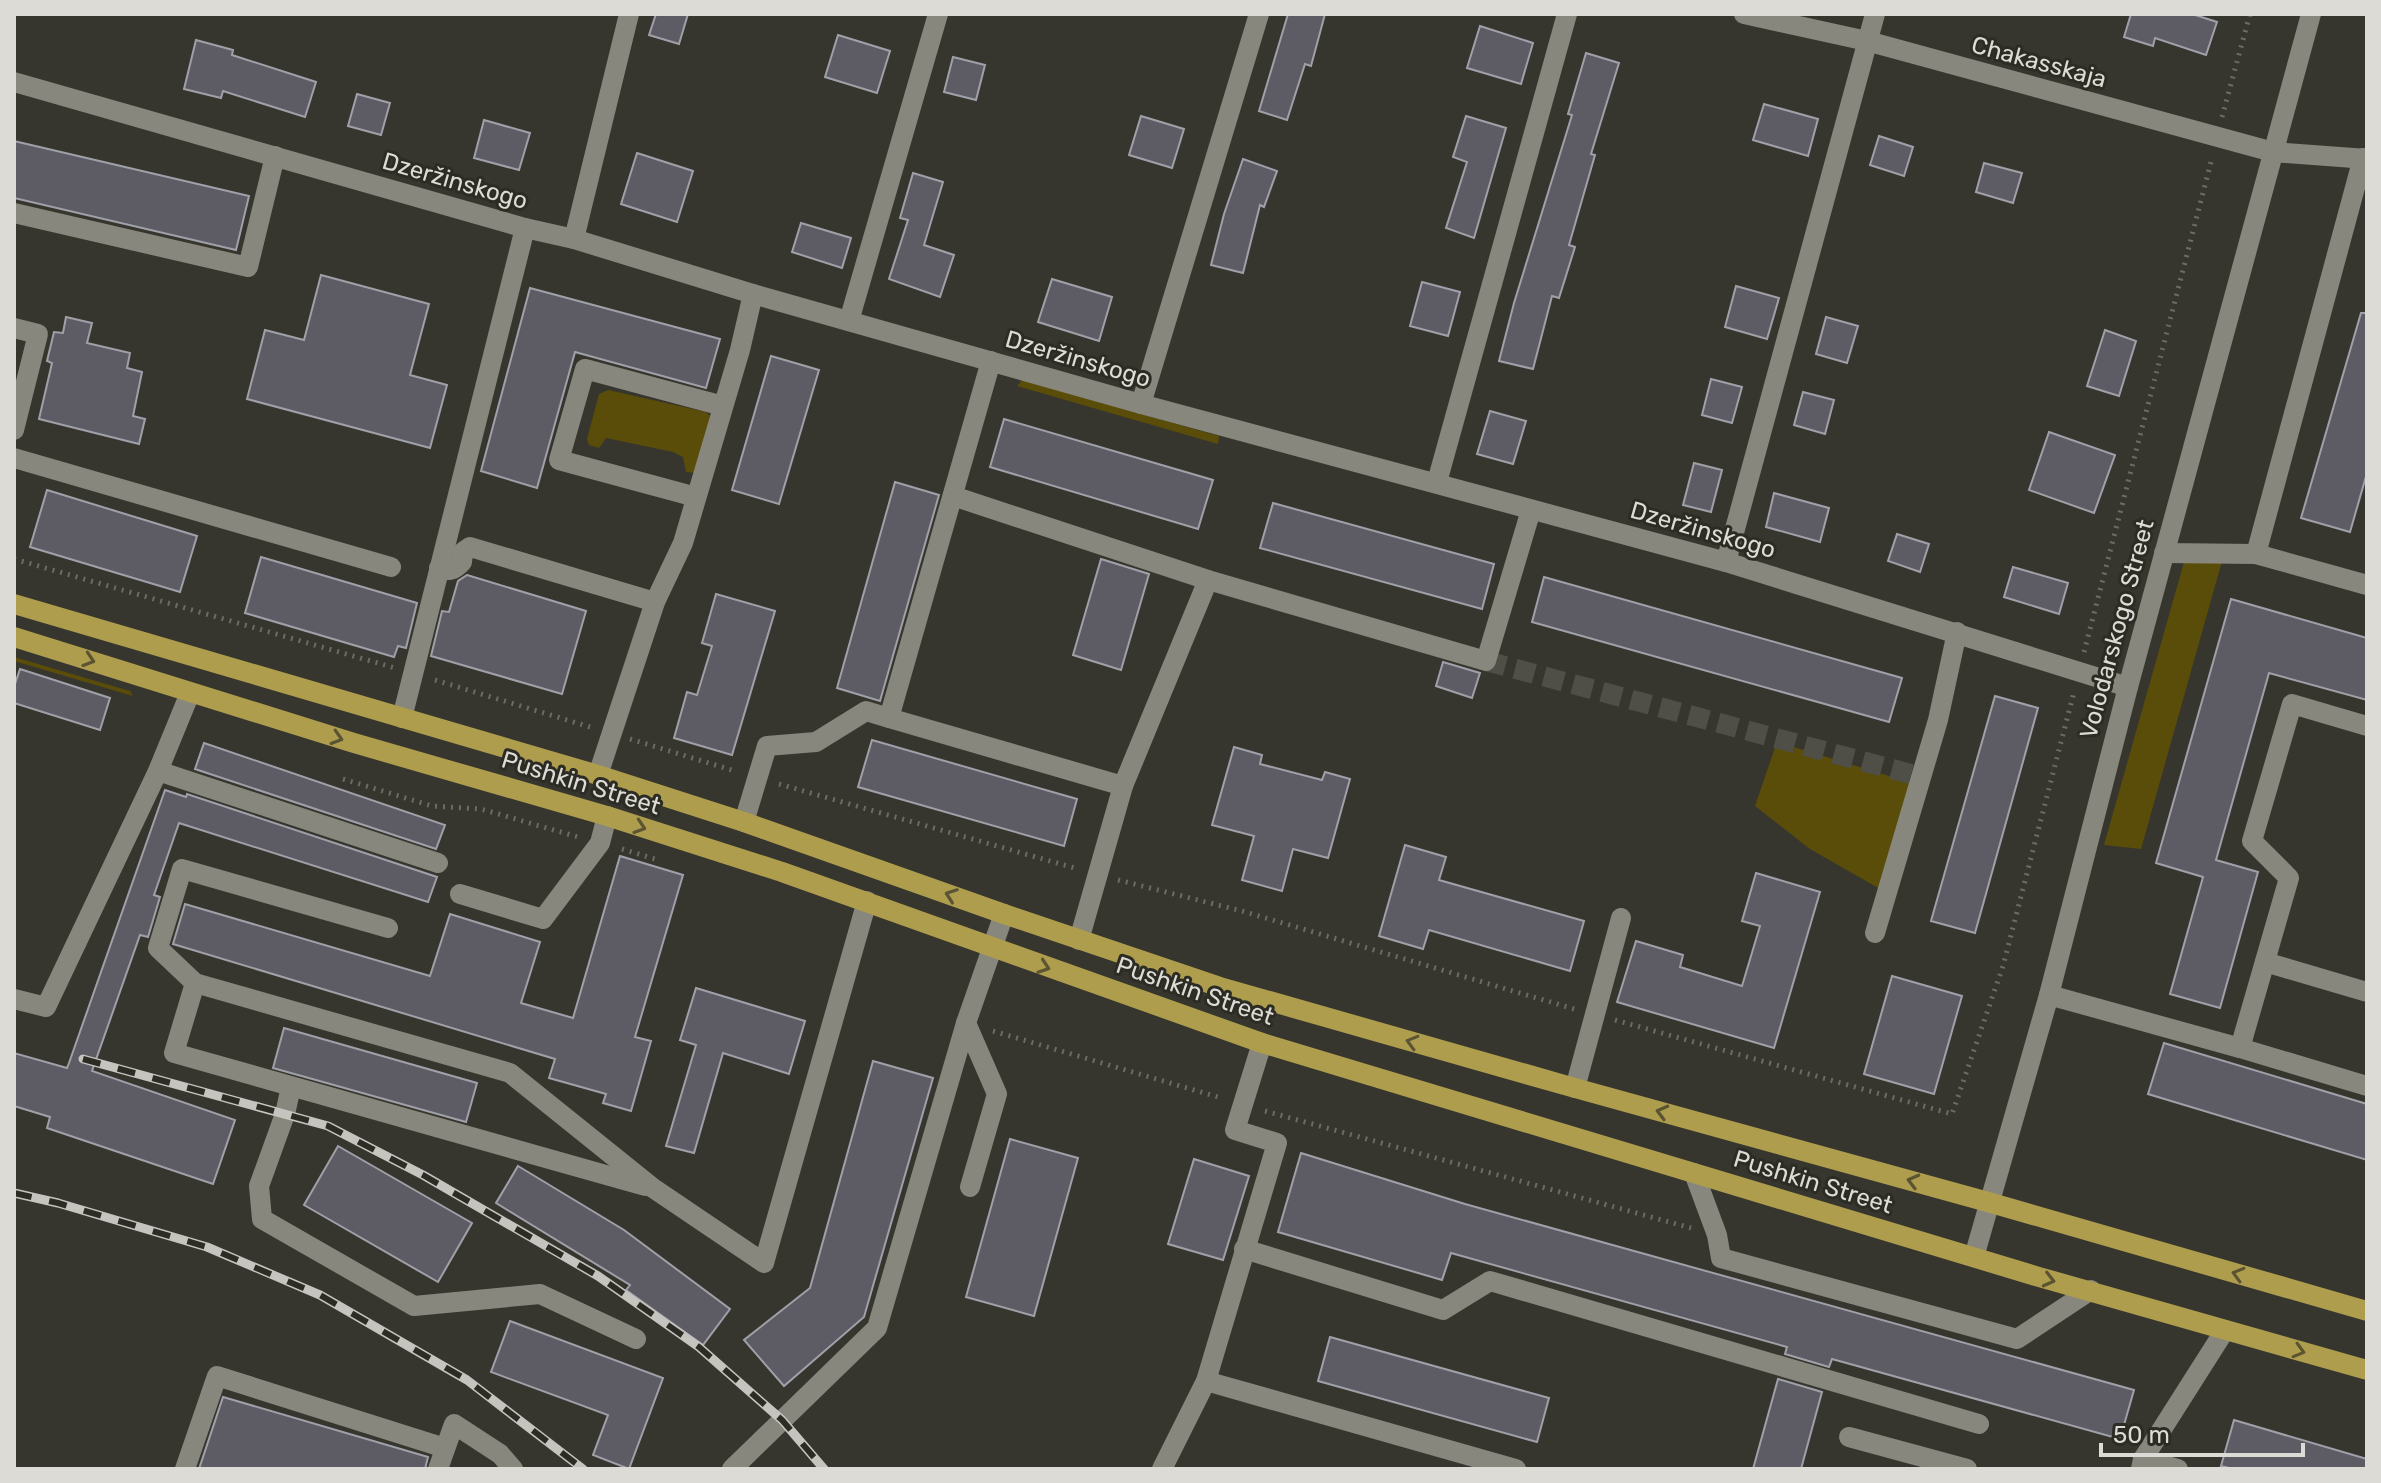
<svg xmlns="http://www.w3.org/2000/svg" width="2381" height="1483" viewBox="0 0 2381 1483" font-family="Rubik,sans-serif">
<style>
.green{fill:#594d09}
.building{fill:#5d5c65;stroke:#a0a0a9;stroke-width:2}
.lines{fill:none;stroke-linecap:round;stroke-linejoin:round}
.minor-tunnel{stroke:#504f47;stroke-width:20;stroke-dasharray:20 10;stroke-linecap:butt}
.path{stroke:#6c6b64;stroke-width:5;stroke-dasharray:2 6;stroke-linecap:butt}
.minor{stroke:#88877e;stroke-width:20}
.major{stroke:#ad9d4d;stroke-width:20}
.rail-casing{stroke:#c5c4bf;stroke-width:9}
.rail{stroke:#2d2c24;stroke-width:6;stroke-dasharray:18;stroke-linecap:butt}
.oneway{stroke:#5a5432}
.labels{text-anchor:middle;stroke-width:6;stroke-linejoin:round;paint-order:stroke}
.street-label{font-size:24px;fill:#dcdbd6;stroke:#2d2c24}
</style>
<rect width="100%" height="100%" fill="#37362e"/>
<!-- green -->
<g class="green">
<polygon points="1022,380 1219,436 1218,444 1017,386"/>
<polygon points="608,390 706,412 711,417 696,473 686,472 683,457 673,452 606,438 599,448 589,445 587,439 599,394"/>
<polygon points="2222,561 2141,849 2104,845 2184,562"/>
<polygon points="14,657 130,691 133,696 14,661"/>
<polygon points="1777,742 1919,785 1887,893 1810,849 1755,806"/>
</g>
<!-- building -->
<g class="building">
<polygon points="656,14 688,14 679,44 649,35"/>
<polygon points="1288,14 1325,14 1311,66 1305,64 1287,120 1259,111"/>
<polygon points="2131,14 2192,14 2217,22 2206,55 2155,38 2153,46 2124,37"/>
<polygon points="1480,26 1533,43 1521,84 1467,68"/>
<polygon points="838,35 890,51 877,93 825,77"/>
<polygon points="196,40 233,50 232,55 316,82 305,117 223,91 221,98 184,89"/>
<polygon points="1586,53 1619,63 1591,154 1595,155 1569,245 1575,247 1559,298 1552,296 1533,369 1499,361 1514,303 1572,115 1568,114"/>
<polygon points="953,57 985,65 976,100 944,92"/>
<polygon points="357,94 390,103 381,135 348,126"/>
<polygon points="1764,104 1818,119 1808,156 1753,140"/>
<polygon points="1141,116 1184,129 1172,168 1129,155"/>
<polygon points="1466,116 1506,128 1474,238 1446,228 1467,162 1453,157"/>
<polygon points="484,120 530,133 519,170 474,158"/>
<polygon points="1879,136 1913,147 1904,176 1870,165"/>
<polygon points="14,141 249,196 236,250 14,198"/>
<polygon points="637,153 693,171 677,222 621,204"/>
<polygon points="1243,159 1277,171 1264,207 1260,205 1243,273 1211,265 1224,214"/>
<polygon points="1984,163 2022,173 2013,203 1976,192"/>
<polygon points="913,173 943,182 924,245 954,255 940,297 889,279 908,220 900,218"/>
<polygon points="801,223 851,238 842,268 792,252"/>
<polygon points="321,275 429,304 410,375 447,385 430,448 247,399 265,330 304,340"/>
<polygon points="1052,279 1112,297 1099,341 1038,322"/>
<polygon points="1422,282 1460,292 1448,336 1410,326"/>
<polygon points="1736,286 1779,298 1767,339 1725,327"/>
<polygon points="530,288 720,339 706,388 575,352 537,488 481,471"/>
<polygon points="2361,313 2367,313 2367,473 2350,532 2301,518"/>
<polygon points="66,317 92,323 87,343 130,353 127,368 142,372 133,416 145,419 139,444 39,419 52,363 47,361 54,332 63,333"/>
<polygon points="1826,317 1858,326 1847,363 1816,354"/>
<polygon points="2105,330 2136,341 2119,396 2087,386"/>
<polygon points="771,356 819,370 779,504 732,490"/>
<polygon points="1711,379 1742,387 1732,423 1702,415"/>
<polygon points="1803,392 1834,400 1825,434 1794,425"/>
<polygon points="1490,411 1526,421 1513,464 1477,454"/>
<polygon points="1004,419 1213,480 1198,529 990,467"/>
<polygon points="2049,432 2115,455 2094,513 2029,490"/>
<polygon points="1694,463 1722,470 1711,512 1683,505"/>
<polygon points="895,482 939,495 880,701 837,688"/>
<polygon points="47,490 197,536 180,592 30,547"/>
<polygon points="1774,493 1829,508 1820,542 1766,527"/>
<polygon points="1273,503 1494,564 1482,609 1260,548"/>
<polygon points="1897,534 1929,544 1920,572 1888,561"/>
<polygon points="261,557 417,603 406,648 398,646 394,657 245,613"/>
<polygon points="1101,559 1149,574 1121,670 1073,655"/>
<polygon points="2013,567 2068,583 2059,614 2004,597"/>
<polygon points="467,575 586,611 562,694 431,656 442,611 449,612 458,581"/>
<polygon points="1544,577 1902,678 1889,722 1532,622"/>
<polygon points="716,594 775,611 732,755 674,738 687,692 697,695 712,646 702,643"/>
<polygon points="2231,599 2367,638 2367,700 2269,673 2216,860 2258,872 2220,1008 2170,994 2203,877 2156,863"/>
<polygon points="1443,662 1480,673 1472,698 1436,686"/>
<polygon points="20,669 110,698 100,730 14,703 14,687"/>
<polygon points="1995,696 2038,708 1975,933 1931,921"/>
<polygon points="872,740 1077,799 1064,846 858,787"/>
<polygon points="204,743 445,825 436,849 195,769"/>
<polygon points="1234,747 1262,755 1260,764 1322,780 1325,772 1350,779 1328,858 1293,849 1282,891 1242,880 1254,836 1212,825"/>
<polygon points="165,790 186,797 187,794 437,877 428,902 179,823 154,895 160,897 148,937 140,935 92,1071 235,1120 213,1184 47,1128 50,1117 14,1106 14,1053 67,1068 69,1063"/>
<polygon points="1405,845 1446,857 1439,880 1584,921 1570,971 1429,930 1423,949 1379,936"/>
<polygon points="620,856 683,875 635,1037 651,1041 631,1111 603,1103 606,1094 549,1078 555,1059 173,944 185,904 430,976 450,914 540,942 521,1003 573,1018"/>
<polygon points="1756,873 1820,892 1774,1048 1617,1002 1636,941 1683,955 1680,967 1742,986 1760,926 1742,921"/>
<polygon points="1892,976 1962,996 1934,1094 1864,1074"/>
<polygon points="696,988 805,1021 789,1074 723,1053 694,1153 666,1146 696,1045 680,1040"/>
<polygon points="284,1028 477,1083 466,1122 273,1068"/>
<polygon points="2164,1043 2367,1104 2367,1160 2148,1094"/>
<polygon points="873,1061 933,1078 864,1317 784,1386 744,1340 810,1288"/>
<polygon points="1010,1139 1078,1158 1034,1316 966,1297"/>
<polygon points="338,1146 472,1223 438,1282 304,1205"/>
<polygon points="1301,1153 1465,1204 2134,1390 2120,1439 1832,1359 1829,1367 1785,1354 1787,1347 1451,1253 1442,1280 1278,1232"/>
<polygon points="1194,1159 1249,1176 1223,1260 1168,1244"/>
<polygon points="518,1166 624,1230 730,1309 703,1345 626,1290 630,1285 496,1203"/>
<polygon points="510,1321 663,1378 629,1469 593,1455 608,1415 491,1372"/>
<polygon points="1330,1337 1549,1398 1537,1442 1318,1381"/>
<polygon points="1778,1379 1822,1392 1801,1469 1753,1469"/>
<polygon points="223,1397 428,1457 425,1469 199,1469"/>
<polygon points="2234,1420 2367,1459 2367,1469 2233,1469 2221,1466"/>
</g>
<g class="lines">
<!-- minor-tunnel -->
<polyline class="minor-tunnel" points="1486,661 1922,777"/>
<!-- path -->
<g class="path">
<polyline points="2222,117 2250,14"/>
<polyline points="14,559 395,668"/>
<polyline points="2084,652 2212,158"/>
<polyline points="435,680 590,727"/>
<polyline points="630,739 735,771"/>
<polyline points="343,779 432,806 481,809 578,837"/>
<polyline points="779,784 1078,869"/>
<polyline points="622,849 658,860"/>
<polyline points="1118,880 1242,911 1574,1009"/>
<polyline points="1615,1020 1952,1114 2003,966 2074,692"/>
<polyline points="993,1031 1221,1098"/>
<polyline points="1265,1111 1691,1228"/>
</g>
<!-- minor -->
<g class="minor">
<polyline points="1744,14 1867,41 2273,152 2367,159"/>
<polyline points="14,82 525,228 574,239 753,294 1141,404 1726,562 2128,687"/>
<polyline points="14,213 248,267 275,156"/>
<polyline points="574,239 629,14"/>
<polyline points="849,321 938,14"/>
<polyline points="14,328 38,334 14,430"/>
<polyline points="1141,404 1259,14"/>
<polyline points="14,458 391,567"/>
<polyline points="1437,482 1567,14"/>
<polyline points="953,496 1208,580 1486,661 1531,510"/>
<polyline points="696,497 559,460 585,369 723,406"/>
<polyline points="2164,553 2256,554 2367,585"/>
<polyline points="2256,554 2363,158"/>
<polyline points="1726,562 1875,14"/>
<path d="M439,568C450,572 455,570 462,562L463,552L470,547L655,602"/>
<polyline points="402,718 525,228"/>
<polyline points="889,718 1123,786"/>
<polyline points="158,771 438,863"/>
<polyline points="598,775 655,602 683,543 740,350 753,294"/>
<polyline points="744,822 767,746 816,742 866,711 889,718 991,361"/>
<polyline points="460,894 543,919 600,843 607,816"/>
<polyline points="388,928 182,869 158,948 195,983 510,1073 653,1188 764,1263 867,901"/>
<polyline points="1875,933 1938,720 1957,632"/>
<polyline points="1079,940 1123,786 1208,580"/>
<polyline points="2265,962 2367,992"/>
<polyline points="195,983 174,1053 645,1186"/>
<polyline points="2049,995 2240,1048 2289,878 2252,841 2292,704 2367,726"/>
<polyline points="14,999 46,1007 158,771 190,693"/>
<polyline points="966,1023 997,1094 970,1187"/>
<polyline points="2240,1048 2367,1086"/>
<polyline points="291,1087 285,1114 259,1186 262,1219 414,1306 540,1294 636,1339"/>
<polyline points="1575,1088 1621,918"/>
<polyline points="1694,1173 1717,1235 1721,1258 2017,1339 2091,1290"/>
<polyline points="1244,1249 1443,1310 1490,1281 1979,1424"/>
<polyline points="1974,1257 2049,995 2128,687 2311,14"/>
<polyline points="1206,1381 1516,1469"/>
<polyline points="1849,1437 1967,1469"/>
<polyline points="2143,1459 2178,1469"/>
<polyline points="185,1469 217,1376 445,1448"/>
<polyline points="438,1469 454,1424 500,1454 513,1469"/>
<polyline points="732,1469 877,1328 966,1023 1004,914"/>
<polyline points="1162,1469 1206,1381 1277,1143 1235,1130 1262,1043"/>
<polyline points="2141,1469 2143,1459 2225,1330"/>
</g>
<!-- major -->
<g class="major">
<polyline points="14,604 598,775 744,822 1004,914 1220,987 1575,1088 1988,1202 2367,1311"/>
<polyline points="14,637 354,743 607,816 782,872 1262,1043 2039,1277 2367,1370"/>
</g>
<!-- rail casing -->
<g class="rail-casing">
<g id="rail">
<polyline points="83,1059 328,1126 423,1175 598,1276 699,1347 782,1420 824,1469"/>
<polyline points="14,1193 58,1203 207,1247 320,1295 467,1380 583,1469"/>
</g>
</g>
<!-- rail -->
<use href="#rail" class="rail"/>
</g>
<!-- one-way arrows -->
<defs><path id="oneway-chevron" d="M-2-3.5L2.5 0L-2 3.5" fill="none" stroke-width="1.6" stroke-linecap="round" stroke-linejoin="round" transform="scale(2)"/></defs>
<g class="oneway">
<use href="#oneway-chevron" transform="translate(89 660) rotate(18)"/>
<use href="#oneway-chevron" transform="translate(337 738) rotate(17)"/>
<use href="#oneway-chevron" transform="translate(640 827) rotate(18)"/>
<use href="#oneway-chevron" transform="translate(951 895) rotate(-160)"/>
<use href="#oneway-chevron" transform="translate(1044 967) rotate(19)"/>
<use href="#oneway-chevron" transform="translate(1412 1042) rotate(-164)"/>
<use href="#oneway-chevron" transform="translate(1662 1112) rotate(-165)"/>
<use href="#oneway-chevron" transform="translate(1913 1181) rotate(-165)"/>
<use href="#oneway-chevron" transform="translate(2238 1274) rotate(-164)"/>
<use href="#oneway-chevron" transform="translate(2049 1280) rotate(14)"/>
<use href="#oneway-chevron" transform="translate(2299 1351) rotate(16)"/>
</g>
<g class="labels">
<!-- street labels -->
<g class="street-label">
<text transform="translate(2039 62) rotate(15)" y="8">Chakasskaja</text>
<text transform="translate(455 181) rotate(16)" y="8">Dzeržinskogo</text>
<text transform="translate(1078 359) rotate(16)" y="8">Dzeržinskogo</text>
<text transform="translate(1703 530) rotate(16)" y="8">Dzeržinskogo</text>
<text transform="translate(2117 629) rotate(-75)" y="8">Volodarskogo Street</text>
<text transform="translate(581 783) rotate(17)" y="8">Pushkin Street</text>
<text transform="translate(1195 991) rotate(19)" y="8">Pushkin Street</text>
<text transform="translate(1813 1182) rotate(17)" y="8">Pushkin Street</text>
</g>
</g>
<!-- border -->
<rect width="2381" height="1483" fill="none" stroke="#dcdbd6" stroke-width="32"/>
<!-- scale -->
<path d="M2101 1443v12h202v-12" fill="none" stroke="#dcdbd6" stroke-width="4"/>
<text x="2113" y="1443" font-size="24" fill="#dcdbd6" stroke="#2d2c24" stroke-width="6" paint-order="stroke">50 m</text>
</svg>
